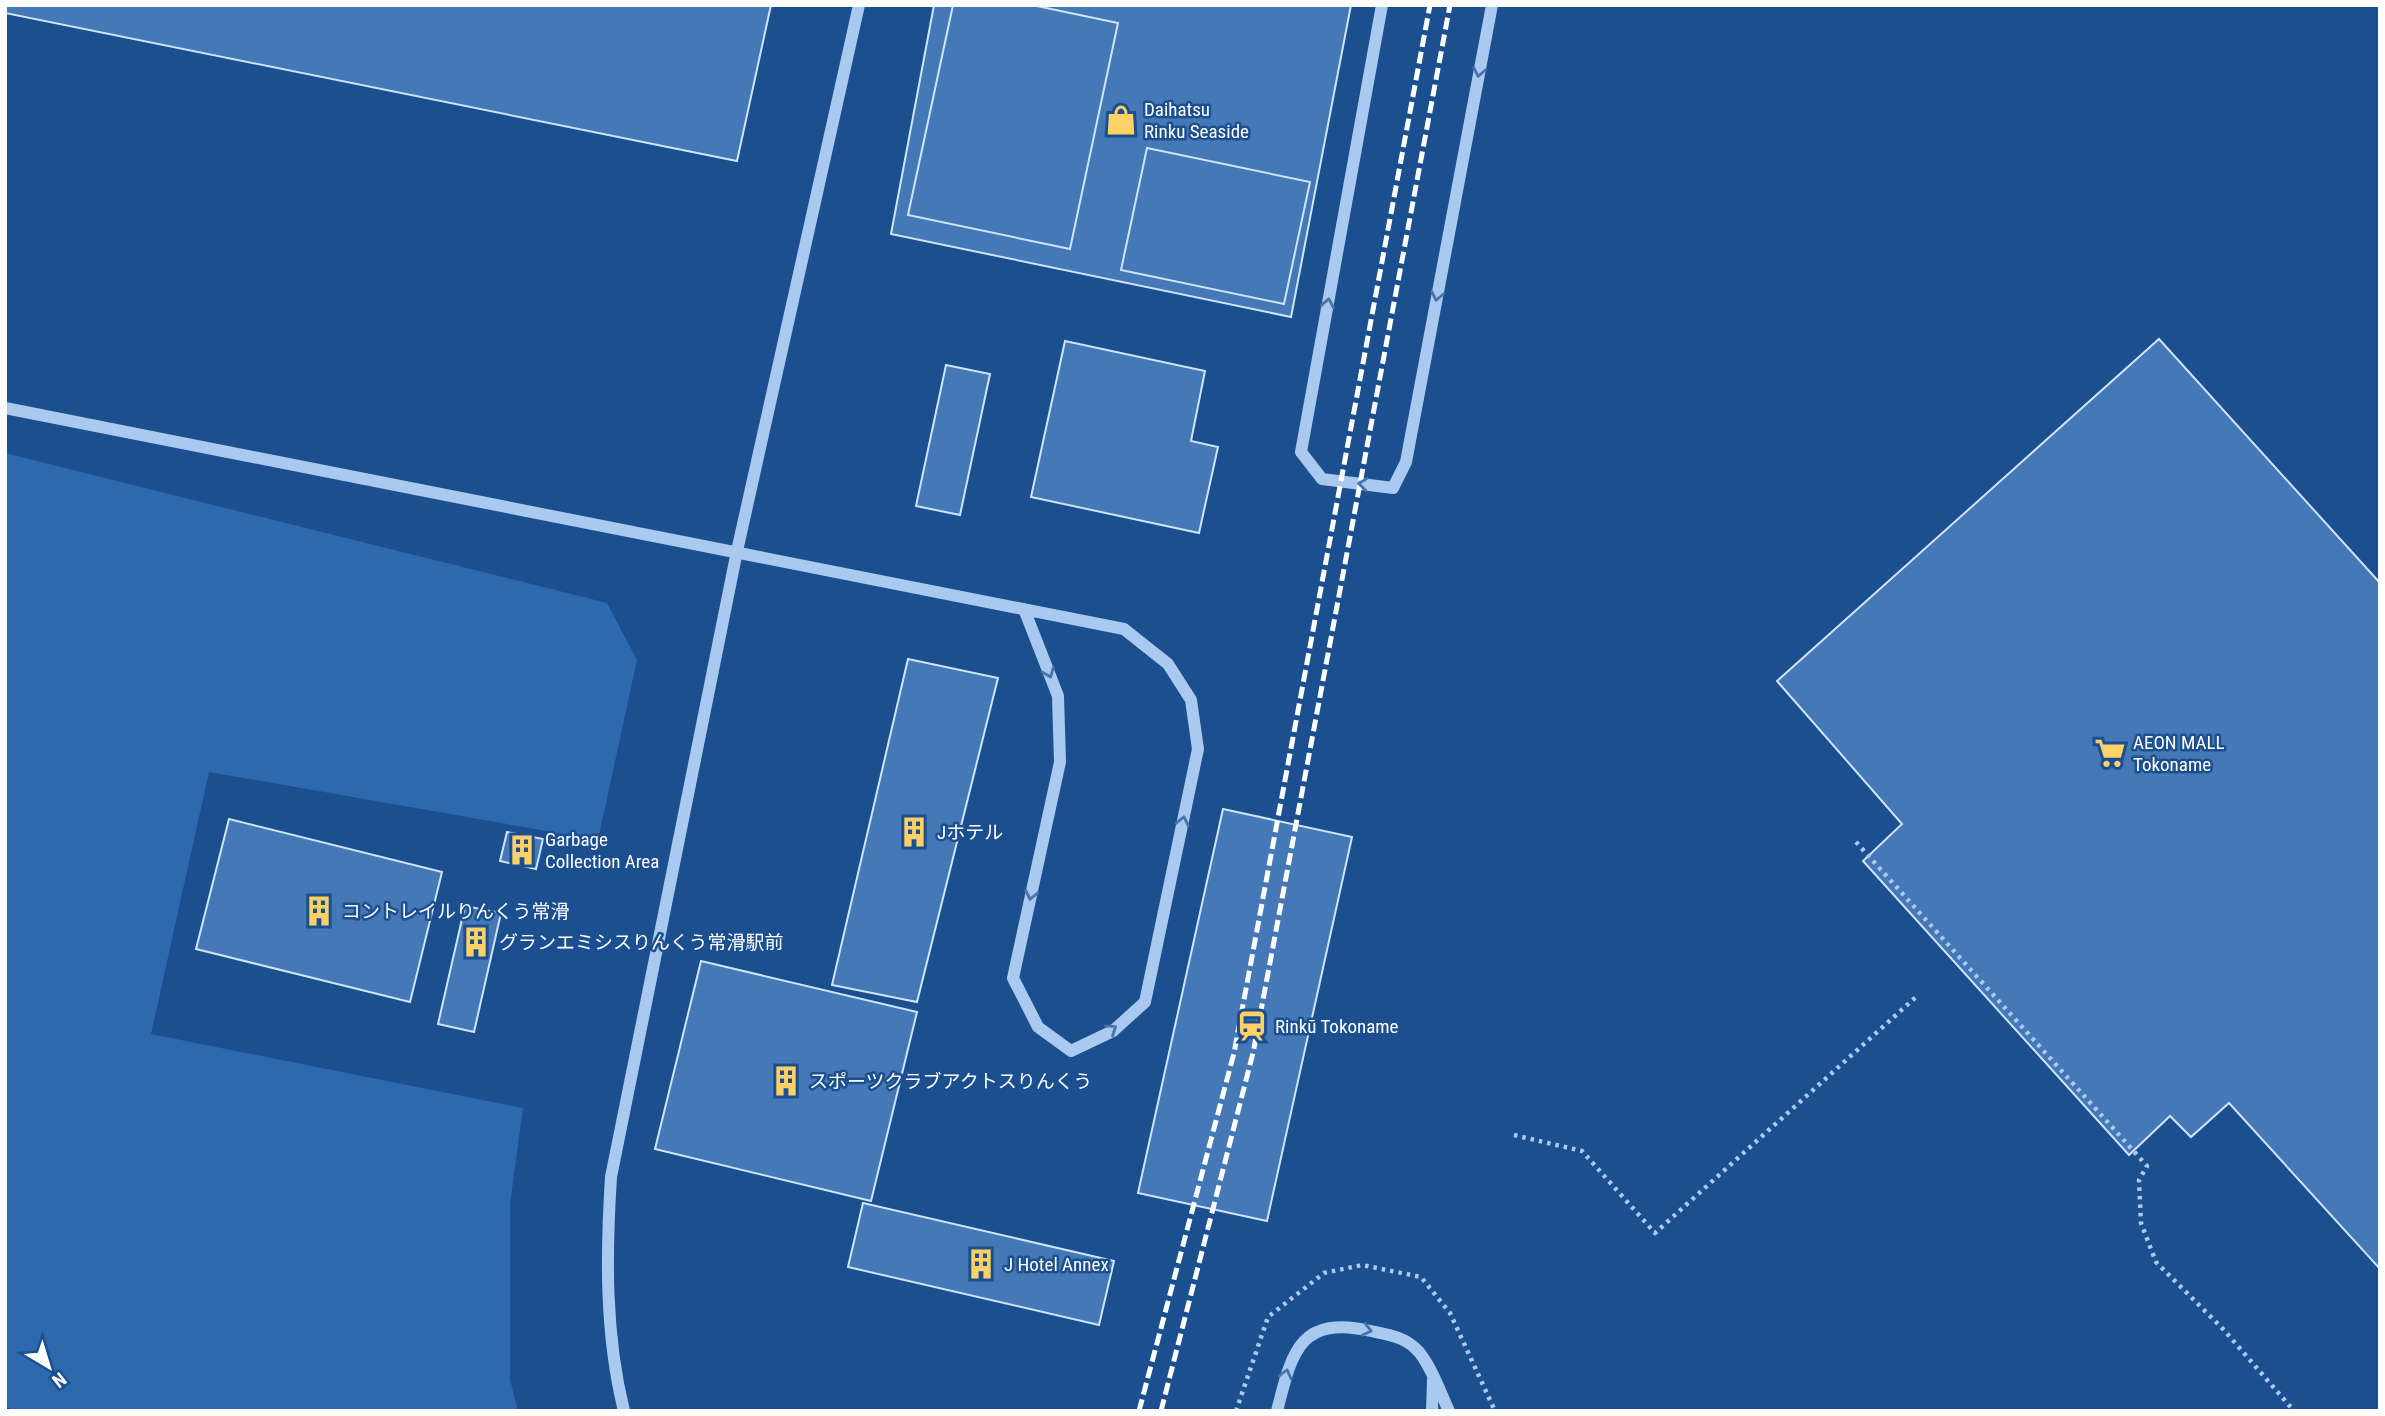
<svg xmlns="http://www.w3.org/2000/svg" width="2385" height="1416" viewBox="0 0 2385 1416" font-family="'Roboto Condensed','Noto Sans JP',sans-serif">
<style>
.green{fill:#2e69ad}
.building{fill:#4478b7;stroke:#cfe3fa;stroke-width:2}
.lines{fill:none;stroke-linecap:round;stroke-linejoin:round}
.path{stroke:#a9c9ee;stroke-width:4.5;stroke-dasharray:3.5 5;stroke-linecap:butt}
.minor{stroke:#a9c9ee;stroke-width:12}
.rail{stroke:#fff;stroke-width:5;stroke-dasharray:12 5;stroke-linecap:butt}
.oneway{stroke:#4674ac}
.labels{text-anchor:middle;stroke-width:5;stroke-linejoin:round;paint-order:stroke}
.poi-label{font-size:19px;fill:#fff;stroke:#1b4f8f;text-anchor:start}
</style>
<rect width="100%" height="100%" fill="#1b4f8f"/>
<!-- green -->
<polygon class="green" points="5,453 607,603 637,660 598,840 209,772 151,1034 523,1108 510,1204 510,1379 518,1411 13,1411 5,1405"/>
<!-- building -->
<g class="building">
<polygon points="5,5 771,5 737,161 5,13"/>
<polygon points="934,5 1351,5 1291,317 891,234"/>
<polygon points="953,5 1032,5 1118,23 1070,249 908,215"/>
<polygon points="1147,148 1310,182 1284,304 1121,270"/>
<polygon points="2159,339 2380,583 2380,1269 2229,1103 2191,1137 2170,1116 2129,1155 1863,861 1902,824 1777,681"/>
<polygon points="1065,341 1205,371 1191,441 1218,447 1199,533 1031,497"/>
<polygon points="946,365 990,374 960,515 916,506"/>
<polygon points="908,659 998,678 917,1002 832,985"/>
<polygon points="1223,809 1352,837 1267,1221 1138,1193"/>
<polygon points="229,819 442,872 410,1002 196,949"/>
<polygon points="507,832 543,839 536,869 500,861"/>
<polygon points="465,906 501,913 474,1032 438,1024"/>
<polygon points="701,961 917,1012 871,1201 655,1149"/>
<polygon points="863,1203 1114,1261 1099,1325 848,1267"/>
</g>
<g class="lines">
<!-- path -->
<g class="path">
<polyline points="1856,842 2147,1166 2139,1180 2141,1223 2156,1262 2224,1330 2294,1411"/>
<polyline points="1514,1135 1582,1151 1655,1233 1917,996"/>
<polyline points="1236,1411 1268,1317 1324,1273 1362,1265 1421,1277 1450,1313 1495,1411"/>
</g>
<!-- minor -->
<g class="minor">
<polyline points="1382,5 1301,452 1322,479 1393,488 1406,462 1492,5"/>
<polyline points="5,408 1124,629 1168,664 1191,700 1198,749 1145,1002 1113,1031 1071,1051 1038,1027 1013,978 1060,762 1058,696 1024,609"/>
<path d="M624,1411C605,1334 606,1256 611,1177L737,551L859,5"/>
<path d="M1277,1411C1292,1352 1299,1315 1371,1331C1390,1335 1406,1337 1419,1352C1432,1368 1440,1392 1449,1411"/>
<polyline points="1432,1411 1433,1380"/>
</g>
<!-- rail -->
<g class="rail">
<polyline points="1139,1411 1234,1053 1430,5"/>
<polyline points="1161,1411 1253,1053 1450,5"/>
</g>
</g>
<!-- one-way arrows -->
<defs><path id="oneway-chevron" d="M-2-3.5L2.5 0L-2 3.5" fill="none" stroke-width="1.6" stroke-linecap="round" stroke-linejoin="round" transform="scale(1.75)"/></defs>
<g class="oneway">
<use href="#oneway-chevron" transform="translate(1479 72) rotate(101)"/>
<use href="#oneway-chevron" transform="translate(1437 296) rotate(101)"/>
<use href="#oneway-chevron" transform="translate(1328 303) rotate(-80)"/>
<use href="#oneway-chevron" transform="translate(1363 484) rotate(-173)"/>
<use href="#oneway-chevron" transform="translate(1049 673) rotate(68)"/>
<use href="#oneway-chevron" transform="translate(1183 821) rotate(-78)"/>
<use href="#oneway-chevron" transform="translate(1031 895) rotate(102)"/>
<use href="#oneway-chevron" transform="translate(1112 1029) rotate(-34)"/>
<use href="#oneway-chevron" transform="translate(1367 1330) rotate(13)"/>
<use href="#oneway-chevron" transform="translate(1286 1374) rotate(-76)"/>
</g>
<!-- icons -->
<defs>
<g id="shop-bare" transform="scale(2.415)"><path d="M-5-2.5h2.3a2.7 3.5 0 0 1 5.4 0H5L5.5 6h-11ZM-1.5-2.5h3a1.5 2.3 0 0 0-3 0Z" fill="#ffd166" stroke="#1b4f8f" stroke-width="2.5" paint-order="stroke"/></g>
<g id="supermarket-bare" transform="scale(2.415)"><path d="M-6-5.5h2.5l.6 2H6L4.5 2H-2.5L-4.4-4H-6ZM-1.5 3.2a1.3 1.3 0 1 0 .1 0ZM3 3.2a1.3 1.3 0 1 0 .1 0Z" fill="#ffd166" stroke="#1b4f8f" stroke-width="2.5" paint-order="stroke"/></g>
<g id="building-bare" transform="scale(2.415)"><path d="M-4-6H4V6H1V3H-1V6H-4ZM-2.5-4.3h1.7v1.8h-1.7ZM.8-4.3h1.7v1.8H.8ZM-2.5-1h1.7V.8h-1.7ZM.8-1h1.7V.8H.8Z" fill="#ffd166" stroke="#1b4f8f" stroke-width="2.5" paint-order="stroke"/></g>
<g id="station-bare" transform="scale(2.415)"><path d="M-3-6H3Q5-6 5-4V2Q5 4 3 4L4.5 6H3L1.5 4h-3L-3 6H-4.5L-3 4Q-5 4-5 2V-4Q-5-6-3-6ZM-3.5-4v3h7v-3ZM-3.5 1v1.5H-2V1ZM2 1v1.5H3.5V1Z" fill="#ffd166" stroke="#1b4f8f" stroke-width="2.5" paint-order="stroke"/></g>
</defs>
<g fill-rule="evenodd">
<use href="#shop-bare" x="1121" y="120"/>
<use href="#supermarket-bare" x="2110" y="753"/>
<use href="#building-bare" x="914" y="832"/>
<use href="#building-bare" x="522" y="850"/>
<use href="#building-bare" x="319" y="911"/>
<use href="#building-bare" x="476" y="942"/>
<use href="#station-bare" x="1252" y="1026"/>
<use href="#building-bare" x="786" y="1081"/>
<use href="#building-bare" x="981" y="1264"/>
</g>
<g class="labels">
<!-- poi labels -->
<g class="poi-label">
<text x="1144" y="116">Daihatsu<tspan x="1144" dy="22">Rinku Seaside</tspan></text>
<text x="2133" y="749">AEON MALL<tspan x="2133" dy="22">Tokoname</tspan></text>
<text x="937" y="839">Jホテル</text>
<text x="545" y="846">Garbage<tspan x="545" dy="22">Collection Area</tspan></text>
<text x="342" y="918">コントレイルりんくう常滑</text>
<text x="499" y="949">グランエミシスりんくう常滑駅前</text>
<text x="1275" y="1033">Rinkū Tokoname</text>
<text x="809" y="1088">スポーツクラブアクトスりんくう</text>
<text x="1004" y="1271">J Hotel Annex</text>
</g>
</g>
<!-- border -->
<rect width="2385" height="1416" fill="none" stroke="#ffffff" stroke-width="14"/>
<!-- north arrow -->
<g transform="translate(49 1367) rotate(142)" stroke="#1b4f8f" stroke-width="5" paint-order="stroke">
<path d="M0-5L12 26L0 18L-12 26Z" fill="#ffffff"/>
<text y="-10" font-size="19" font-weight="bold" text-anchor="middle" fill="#ffffff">N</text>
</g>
</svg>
